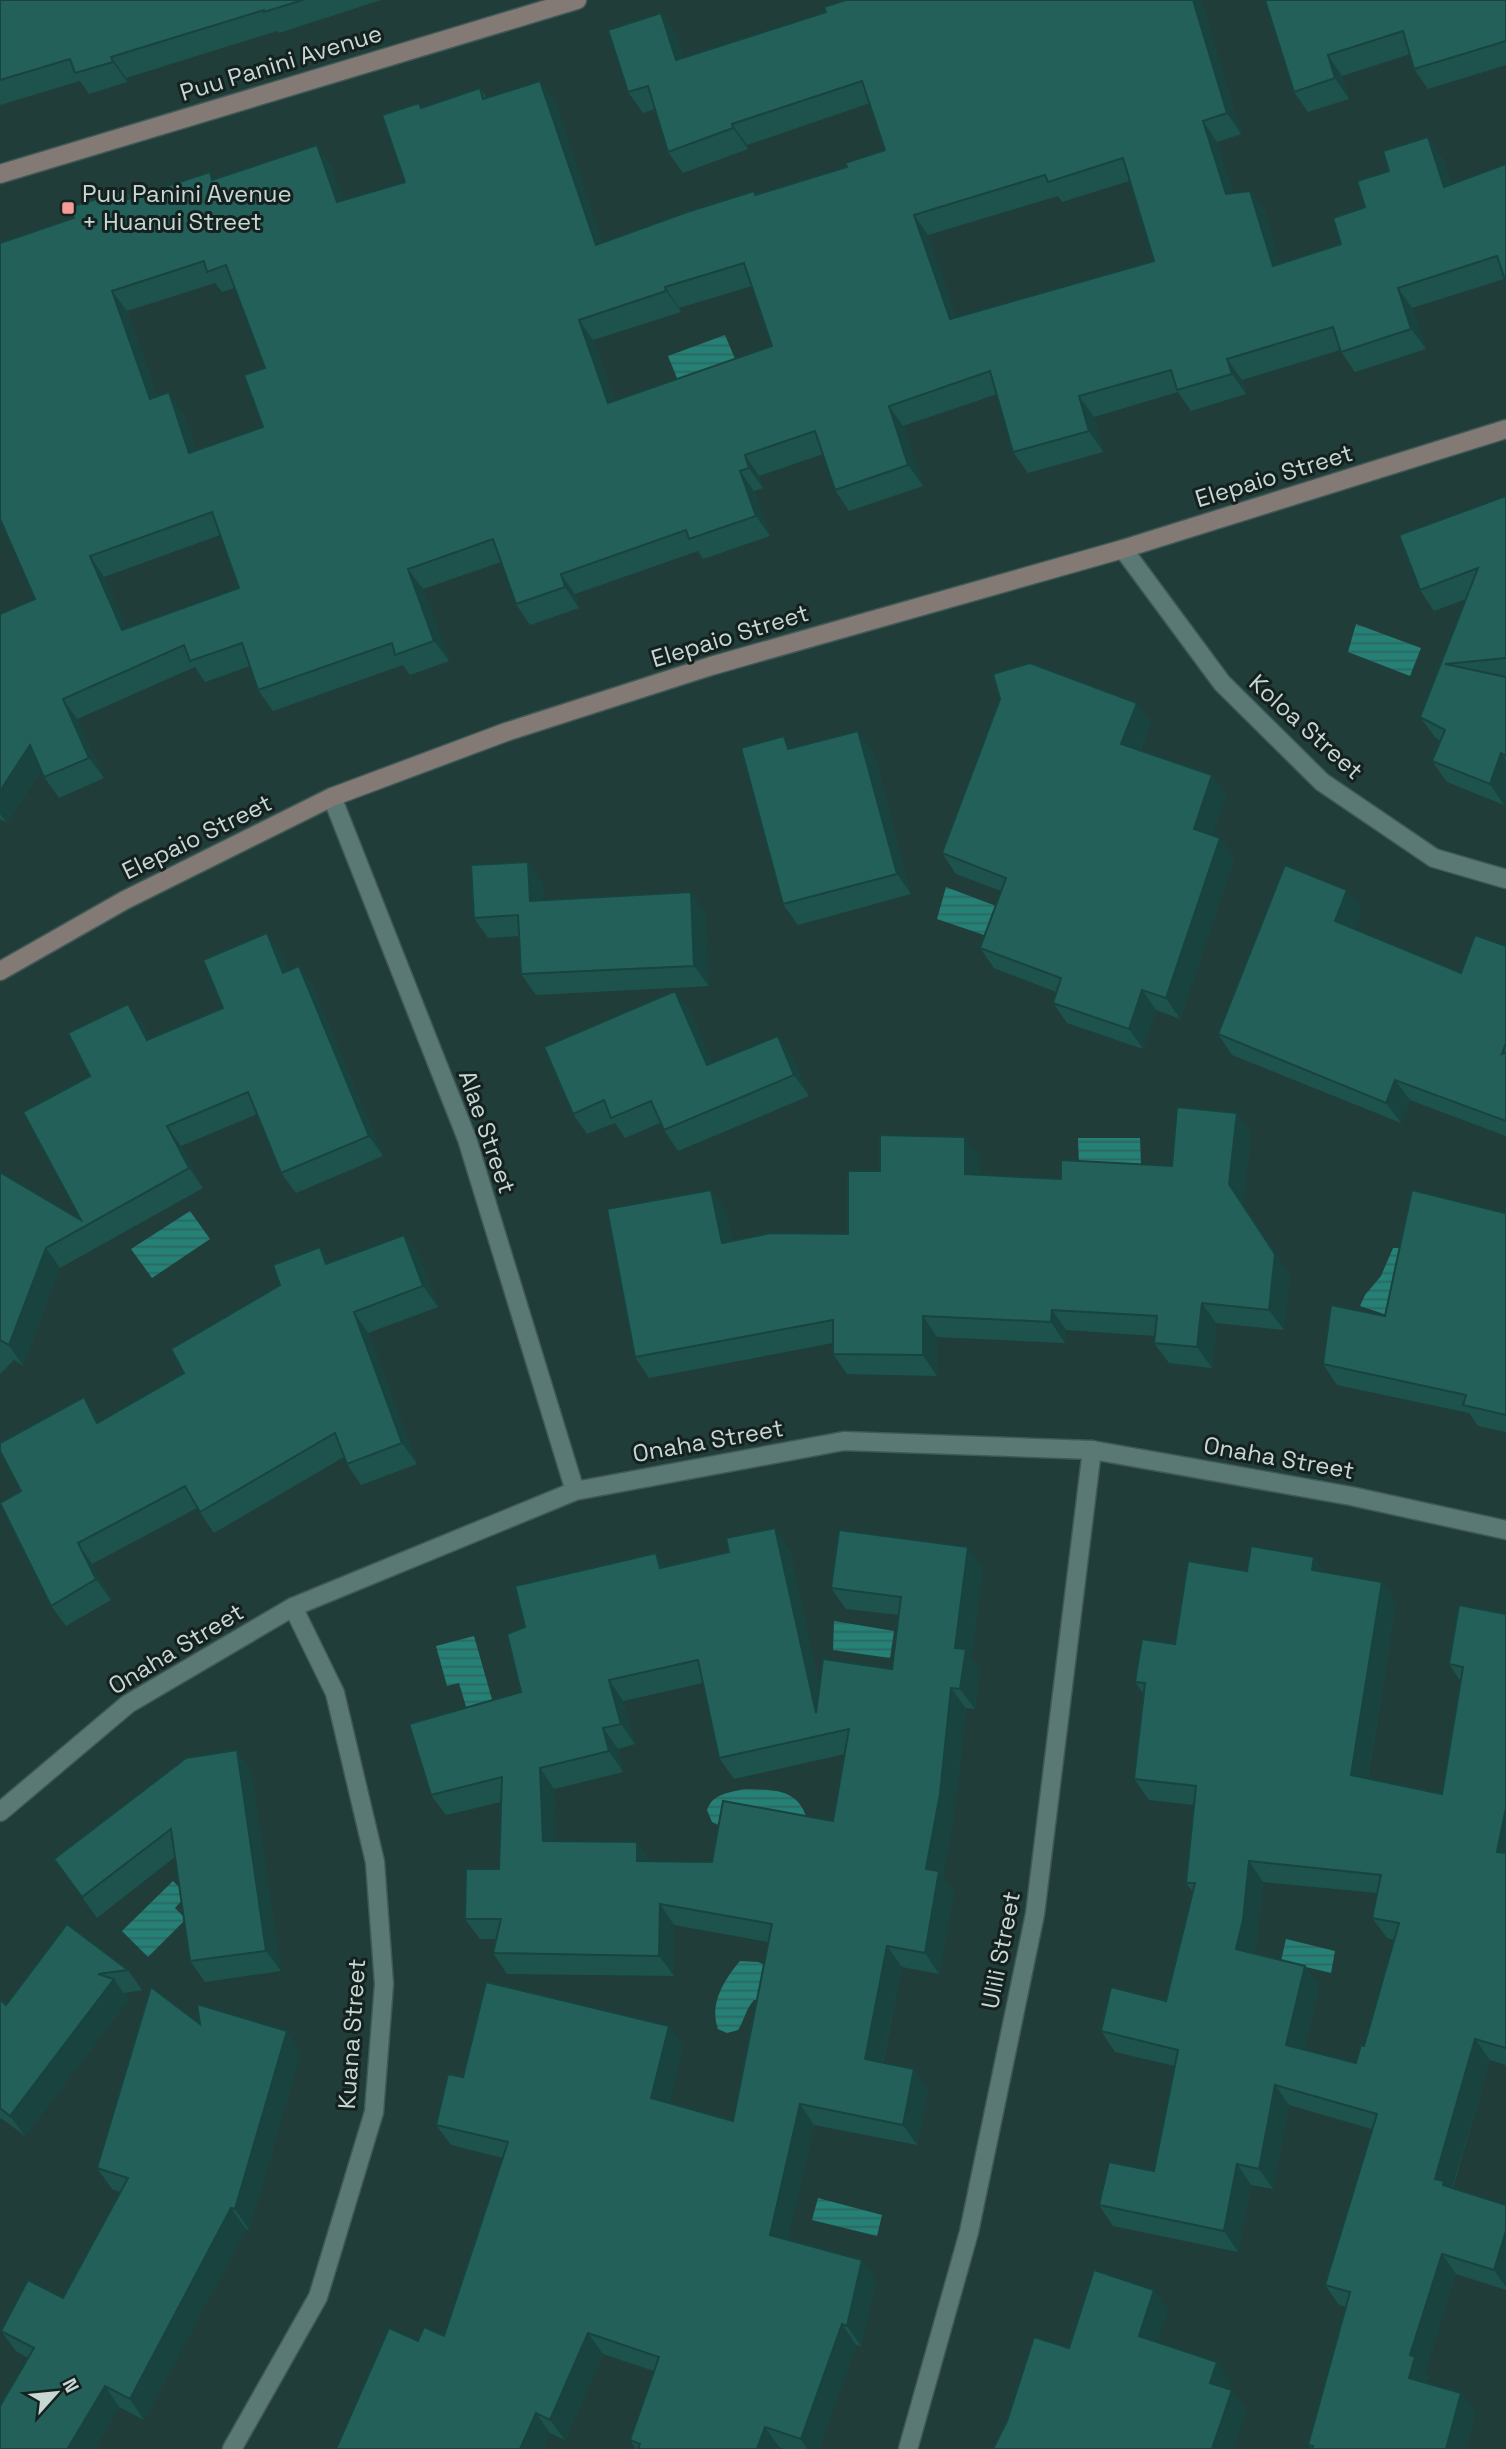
<svg xmlns="http://www.w3.org/2000/svg" width="1506" height="2449" viewBox="0 0 1506 2449" font-family="'Space Grotesk',sans-serif">
<style>
.water{fill:url(#water-rules)}
.lines{fill:none;stroke-linecap:round;stroke-linejoin:round}
.street-casing{stroke:#405956;stroke-width:21}
.secondary-casing{stroke:#405956;stroke-width:21}
.street{stroke:#5a7874;stroke-width:18}
.secondary{stroke:#837a76;stroke-width:18}
.wall{fill:#1e534d;fill-rule:evenodd}
.shaded-wall{fill:#18433e}
.building{fill:#236059;stroke:#18433e;stroke-width:2;fill-rule:evenodd}
.poi-dot{fill:#f59b97;stroke:#14211f;stroke-width:2.5}
.labels{text-anchor:middle;stroke-width:6;stroke-linejoin:round;paint-order:stroke}
.street-label{font-size:24px;fill:#c7d7d4;stroke:#14211f}
.poi-label{font-size:24px;fill:#c7d7d4;stroke:#14211f;text-anchor:start}
</style>
<defs>
<pattern id="water-rules" width="6" height="5" patternUnits="userSpaceOnUse" patternTransform="scale(1.75)"><rect width="6" height="5" fill="#258076"/><path d="M0 2.5h6" fill="none" stroke="#2e6660"/></pattern>
</defs>
<rect width="100%" height="100%" fill="#203d39"/>
<!-- water -->
<g class="water">
<polygon points="725,335 738,366 681,388 668,356"/>
<polygon points="1356,624 1421,648 1410,676 1348,652"/>
<polygon points="946,887 996,906 987,936 937,919"/>
<polygon points="1078,1138 1140,1138 1141,1165 1079,1166"/>
<polygon points="190,1211 210,1239 152,1278 131,1249"/>
<polygon points="1393,1248 1401,1248 1387,1315 1360,1306 1365,1295 1381,1276"/>
<polygon points="834,1621 894,1631 890,1658 833,1650"/>
<polygon points="474,1636 493,1703 467,1710 459,1683 447,1686 436,1646"/>
<path d="M744,1789C774,1790 801,1788 808,1824L720,1826L712,1822L707,1810C713,1793 729,1793 744,1789Z"/>
<polygon points="173,1881 187,1895 175,1908 186,1919 148,1957 122,1931"/>
<polygon points="1286,1939 1335,1951 1331,1973 1281,1961"/>
<path d="M740,1961L758,1962L768,1966L767,2000H754C745,2010 745,2019 738,2030L727,2033L718,2029C709,2004 724,1980 740,1961Z"/>
<polygon points="818,2198 882,2215 877,2236 812,2220"/>
</g>
<g class="lines">
<!-- street casing -->
<g class="street-casing">
<g id="street">
<polyline points="1123,549 1222,683 1322,782 1434,858 1506,879"/>
<polyline points="332,797 467,1139 575,1491"/>
<polyline points="0,1812 128,1704 293,1607 575,1491 844,1441 1092,1450 1351,1496 1506,1530"/>
<polyline points="232,2449 318,2297 374,2112 384,1984 375,1862 335,1693 293,1607"/>
<polyline points="908,2449 969,2232 1035,1914 1092,1450"/>
</g>
</g>
<!-- secondary casing -->
<g class="secondary-casing">
<g id="secondary">
<polyline points="0,174 577,0"/>
<polyline points="0,971 125,900 332,797 506,732 711,666 1123,549 1506,429"/>
</g>
</g>
<!-- street -->
<use href="#street" class="street"/>
<!-- secondary -->
<use href="#secondary" class="secondary"/>
</g>
<!-- wall -->
<g class="wall">
<polygon points="0,0 381,0 279,33 277,31 126,78 127,82 89,94 80,81 0,105"/>
<path d="M846,0H1201L1241,134L1217,142L1233,193L1250,191L1265,211L1280,264L1341,244L1365,207L1442,157L1451,184L1506,164L1504,279L1412,308L1426,349L1355,372L1340,350L1242,380L1246,394L1191,411L1178,392L1094,417L1103,452L1028,473L1013,452L997,394L903,426L923,486L849,511L835,490L823,454L759,476L763,488L754,491L770,536L703,559L698,551L575,594L579,608L530,625L516,604L501,562L423,589L449,661L410,675L403,665L273,711L258,690L250,666L205,682L195,667L77,719L104,778L59,798L44,777L41,770L7,823L0,819V614L35,599L0,521V243L74,218L125,190L131,198L215,179L331,165L343,200L405,182L422,107L480,88L487,98L540,81L555,101L602,242L754,191L756,194L847,167L885,150L870,103L747,145L748,149L683,173L668,152L655,109L643,113L628,92L661,13L676,34L683,58L826,12ZM1129,181L1154,261L956,317L928,235L1058,196L1062,202ZM215,283L222,292L235,288L265,368L263,427L196,450L183,413L157,396L127,311ZM752,286L772,346L615,401L593,340L681,312L679,308ZM220,535L239,588L127,629L104,577Z"/>
<polygon points="1265,0 1506,0 1506,65 1428,89 1414,69 1410,54 1342,76 1349,99 1308,112 1294,92"/>
<polygon points="1506,496 1506,800 1504,805 1447,782 1432,761 1440,741 1435,737 1420,717 1466,599 1434,611 1420,590"/>
<polygon points="1137,703 1151,723 1141,750 1212,775 1226,795 1212,835 1220,838 1234,858 1180,1019 1156,1010 1143,1049 1067,1023 1053,1003 1056,992 994,968 980,948 1001,891 956,874 942,853"/>
<polygon points="784,736 792,748 873,751 911,894 798,925 783,904"/>
<polygon points="542,883 543,900 691,892 705,913 709,986 536,995 521,974 519,936 488,938 474,918"/>
<polygon points="1362,910 1354,929 1461,973 1506,946 1506,1136 1410,1100 1401,1123 1232,1055 1218,1034"/>
<polygon points="281,953 288,971 299,966 313,987 383,1156 296,1193 281,1173 257,1114 181,1146 203,1188 60,1268 23,1366 14,1360 0,1374 0,1172 81,1220 90,1076 128,1004 142,1024 150,1039 223,1008"/>
<polygon points="675,991 690,1012 712,1063 792,1056 809,1096 678,1151 664,1130 660,1123 625,1138 615,1123 587,1134 573,1114"/>
<polygon points="1237,1113 1251,1134 1243,1205 1290,1275 1284,1330 1216,1323 1212,1368 1169,1363 1154,1343 1155,1336 1066,1330 1065,1343 937,1337 937,1376 847,1374 833,1354 833,1343 649,1378 635,1357 726,1210 732,1241 848,1234 880,1171 980,1157 980,1175 1061,1179 1172,1166"/>
<polygon points="1506,1208 1506,1432 1478,1426 1469,1413 1337,1385 1323,1364 1385,1316 1505,1213"/>
<polygon points="404,1235 419,1256 438,1307 368,1333 417,1464 361,1485 347,1464 344,1457 214,1533 197,1508 92,1564 111,1600 66,1626 51,1606 21,1491 98,1418 100,1421 184,1373 320,1247 331,1263"/>
<path d="M789,1548L819,1684L892,1669L899,1615L846,1609L831,1588L983,1567L971,1657L980,1670L975,1709L966,1708L954,1814L943,1876L954,1892L939,1974L902,1967L883,2062L928,2089L917,2145L814,2125L788,2240L876,2280L861,2346L856,2345L819,2449H784L779,2447V2449H636L630,2440L654,2371L603,2354L565,2440L550,2433L543,2449H336L418,2341L444,2336L503,2158L451,2145L436,2125L463,2077L669,2026L683,2047L669,2103L733,2121L768,1942L674,1925V1976L507,1974L493,1953L496,1939H480L465,1919L499,1869L501,1802L446,1815L431,1795L521,1692L525,1627L666,1567ZM703,1683L719,1758L734,1779L845,1754L833,1821L712,1862L650,1861L637,1842L556,1841L554,1789L623,1772L618,1749L635,1744L623,1701Z"/>
<path d="M1247,1571L1325,1572L1382,1582L1396,1602L1368,1779L1442,1794L1461,1682L1449,1664L1506,1614V2065L1490,2060L1453,2188L1506,2205V2290L1456,2274L1425,2372L1429,2377L1427,2383L1461,2393L1476,2413L1311,2449L1308,2445L1346,2307L1339,2305L1325,2285L1372,2129L1289,2105L1273,2189L1251,2185L1238,2252L1113,2226L1099,2205L1154,2171L1175,2066L1115,2052L1101,2031L1166,2001L1193,1892L1186,1883L1194,1805L1149,1800L1134,1779L1143,1693L1135,1682L1175,1644ZM1263,1882L1377,1893L1372,1918L1387,1938L1394,1940L1364,2046L1356,2063L1304,2050L1319,1987L1305,1966L1254,1954L1257,1941Z"/>
<polygon points="251,1771 281,1971 205,1982 190,1961 175,1857 97,1918 54,1859"/>
<polygon points="67,1924 128,1970 142,1990 124,1993 128,2000 25,2136 1,2118 0,2120 0,2000 6,2005"/>
<polygon points="200,2024 301,2052 249,2230 246,2229 144,2420 119,2407 94,2449 0,2449 28,2358 16,2351 1,2331 63,2298 120,2192 112,2189 97,2168"/>
</g>
<!-- shaded-wall -->
<g class="shaded-wall">
<polygon points="1193,0 1201,0 1241,134 1227,113"/>
<polygon points="661,13 676,34 691,81 676,60"/>
<polygon points="1328,55 1342,76 1349,99 1335,78"/>
<polygon points="111,57 126,78 127,82 113,62"/>
<polygon points="540,81 555,101 610,265 596,245"/>
<polygon points="1203,121 1217,142 1240,214 1226,194"/>
<polygon points="732,124 747,145 748,149 733,128"/>
<polygon points="1428,137 1442,157 1458,207 1444,187"/>
<polygon points="317,145 331,165 351,223 337,202"/>
<polygon points="1250,191 1265,211 1287,287 1273,266"/>
<polygon points="914,215 928,235 964,339 950,319"/>
<polygon points="665,287 679,308 681,312 666,291"/>
<polygon points="1398,288 1412,308 1426,349 1411,329"/>
<polygon points="112,291 127,311 165,419 150,399"/>
<polygon points="579,320 593,340 623,424 608,403"/>
<polygon points="1227,359 1242,380 1246,394 1232,374"/>
<polygon points="169,392 183,413 204,473 189,453"/>
<polygon points="1079,396 1094,417 1103,452 1089,431"/>
<polygon points="889,406 903,426 923,486 908,465"/>
<polygon points="745,455 759,476 763,488 749,468"/>
<polygon points="740,471 754,491 770,536 756,516"/>
<polygon points="90,556 104,577 137,651 122,630"/>
<polygon points="408,569 423,589 449,661 434,641"/>
<polygon points="561,574 575,594 579,608 565,587"/>
<polygon points="63,699 77,719 104,778 89,758"/>
<polygon points="1137,703 1151,723 1135,764 1121,744"/>
<polygon points="858,731 873,751 911,894 897,874"/>
<polygon points="784,736 799,757 788,749"/>
<polygon points="30,745 44,765 7,823 0,814 0,791"/>
<polygon points="1501,753 1506,760 1506,800 1504,805 1490,784"/>
<polygon points="1212,775 1226,795 1208,849 1194,829"/>
<polygon points="1220,838 1234,858 1180,1019 1166,998"/>
<polygon points="528,862 542,883 544,921 530,901"/>
<polygon points="1347,890 1362,910 1349,942 1335,921"/>
<polygon points="691,892 705,913 709,986 694,966"/>
<polygon points="267,933 281,953 297,993 283,973"/>
<polygon points="299,966 313,987 383,1156 369,1136"/>
<polygon points="1142,990 1156,1010 1143,1049 1129,1029"/>
<polygon points="675,991 690,1012 722,1086 707,1065"/>
<polygon points="128,1004 142,1024 161,1061 147,1040"/>
<polygon points="778,1036 792,1056 809,1096 794,1075"/>
<polygon points="1395,1080 1410,1100 1401,1123 1386,1103"/>
<polygon points="1237,1113 1251,1134 1243,1205 1290,1275 1284,1330 1269,1310 1229,1184"/>
<polygon points="167,1126 181,1146 203,1188 189,1168"/>
<polygon points="965,1137 980,1157 980,1195 965,1174"/>
<polygon points="711,1190 726,1210 736,1263 722,1243"/>
<polygon points="404,1235 419,1256 438,1307 423,1286"/>
<polygon points="320,1247 335,1268 326,1264"/>
<polygon points="46,1248 60,1268 23,1366 9,1345"/>
<polygon points="1202,1303 1216,1323 1212,1368 1197,1347"/>
<polygon points="1052,1310 1066,1330 1065,1343 1051,1322"/>
<polygon points="354,1312 368,1333 417,1464 402,1443"/>
<polygon points="923,1316 937,1337 937,1376 923,1355"/>
<polygon points="84,1397 98,1418 112,1443 97,1423"/>
<polygon points="775,1528 789,1548 830,1733 816,1713"/>
<polygon points="78,1543 92,1564 111,1600 96,1579"/>
<polygon points="968,1547 983,1567 971,1657 980,1670 975,1709 960,1689 955,1648"/>
<polygon points="656,1553 670,1573 660,1568"/>
<polygon points="1314,1557 1329,1577 1312,1570"/>
<polygon points="1382,1582 1396,1602 1365,1796 1351,1775"/>
<polygon points="609,1680 623,1701 635,1744 621,1724"/>
<polygon points="951,1688 966,1708 954,1814 943,1876 954,1892 939,1974 925,1953 926,1869"/>
<polygon points="603,1728 618,1749 623,1772 609,1751"/>
<polygon points="237,1750 251,1771 281,1971 266,1951"/>
<polygon points="540,1768 554,1789 557,1861 543,1841"/>
<polygon points="1506,1808 1506,1864 1497,1852"/>
<polygon points="637,1842 651,1863 637,1861"/>
<polygon points="1249,1861 1263,1882 1257,1941 1251,1970 1236,1949"/>
<polygon points="660,1904 674,1925 674,1976 659,1956"/>
<polygon points="887,1946 902,1967 879,2079 865,2059"/>
<polygon points="1305,1966 1319,1987 1301,2065 1286,2045"/>
<polygon points="114,1979 128,2000 25,2136 10,2116"/>
<polygon points="669,2026 683,2047 666,2119 651,2098"/>
<polygon points="287,2031 301,2052 249,2230 235,2209"/>
<polygon points="1475,2039 1490,2060 1451,2192 1435,2179"/>
<polygon points="914,2069 928,2089 917,2145 903,2125"/>
<polygon points="1275,2085 1289,2105 1273,2189 1259,2169"/>
<polygon points="800,2104 814,2125 785,2255 770,2235"/>
<polygon points="1237,2164 1251,2185 1238,2252 1224,2231"/>
<polygon points="231,2208 246,2229 144,2420 130,2399"/>
<polygon points="1506,2231 1506,2287 1494,2270"/>
<polygon points="1442,2254 1456,2274 1425,2372 1429,2377 1423,2398 1409,2378 1410,2355"/>
<polygon points="862,2260 876,2280 861,2346 847,2326"/>
<polygon points="1154,2290 1169,2310 1153,2356 1139,2336"/>
<polygon points="842,2324 856,2345 819,2449 807,2449 801,2439"/>
<polygon points="588,2333 603,2354 565,2440 550,2420"/>
<polygon points="1217,2362 1231,2382 1224,2404 1210,2383"/>
<polygon points="105,2386 119,2407 94,2449 69,2449 68,2448"/>
<polygon points="1232,2390 1247,2410 1234,2449 1212,2449"/>
<polygon points="1461,2393 1476,2413 1466,2449 1446,2449"/>
<polygon points="536,2413 550,2433 543,2449 520,2449"/>
<polygon points="765,2427 779,2447 779,2449 757,2449"/>
</g>
<!-- building -->
<g class="building">
<polygon points="0,0 303,0 264,12 264,10 111,57 113,62 75,73 70,59 0,80"/>
<path d="M846,0H1193L1227,113L1203,121L1226,194L1250,191L1273,266L1341,244L1333,218L1365,207L1357,181L1389,171L1383,151L1428,137L1444,187L1506,164V283L1497,256L1398,288L1411,329L1341,352L1333,327L1227,359L1232,374L1177,390L1171,370L1079,396L1089,431L1013,452L990,371L889,406L908,465L835,490L815,431L745,455L749,468L740,471L756,516L689,539L686,530L561,574L565,587L516,604L493,539L408,569L434,641L395,655L392,643L258,690L242,643L190,661L184,645L63,699L89,758L44,777L30,745L0,791V614L35,599L0,519V243L74,218L70,207L125,190L128,199L210,172L212,180L317,145L337,202L405,182L382,115L419,103L421,108L480,88L483,99L540,81L596,245L687,212L754,191L755,195L847,167L845,163L885,150L862,81L732,124L733,128L668,152L648,86L628,92L608,30L661,13L676,60L826,12L824,7ZM1123,158L1154,261L950,319L914,215L1045,175L1048,182ZM204,261L207,272L226,265L265,368L244,375L263,427L189,453L169,392L150,399L112,291ZM744,263L772,346L608,403L579,320L666,291L665,287ZM212,512L239,588L122,630L90,556Z"/>
<polygon points="1265,0 1506,0 1506,41 1414,69 1403,31 1328,55 1335,78 1294,92"/>
<polygon points="1506,496 1506,658 1445,664 1506,677 1506,756 1501,753 1490,784 1432,761 1445,730 1420,717 1478,568 1420,590 1399,535"/>
<polygon points="1030,663 1137,703 1121,744 1212,775 1194,829 1220,838 1166,998 1142,990 1129,1029 1053,1003 1061,978 980,948 1006,878 942,853 1000,699 993,674"/>
<polygon points="858,731 897,874 783,904 741,748 784,736 788,749"/>
<polygon points="528,862 530,901 691,892 694,966 521,974 518,915 474,918 471,865"/>
<polygon points="1285,865 1347,890 1335,921 1461,973 1475,935 1506,946 1506,1043 1502,1054 1506,1052 1506,1121 1395,1080 1386,1103 1218,1034"/>
<polygon points="267,933 283,973 299,966 369,1136 281,1173 248,1092 167,1126 189,1168 46,1248 9,1345 0,1340 0,1172 81,1220 23,1112 90,1076 68,1033 128,1004 147,1040 223,1008 203,960"/>
<polygon points="675,991 707,1065 778,1036 794,1075 664,1130 651,1101 611,1118 604,1100 573,1114 544,1047"/>
<polygon points="1177,1107 1237,1113 1229,1184 1275,1254 1269,1310 1202,1303 1197,1347 1154,1343 1157,1316 1052,1310 1051,1322 923,1316 923,1355 833,1354 833,1320 635,1357 607,1209 711,1190 722,1243 771,1233 848,1234 848,1171 880,1171 880,1135 965,1137 965,1174 1061,1179 1061,1160 1172,1166"/>
<polygon points="1412,1190 1505,1213 1506,1208 1506,1415 1463,1405 1466,1395 1323,1364 1331,1305 1385,1316"/>
<polygon points="404,1235 423,1286 354,1312 402,1443 347,1464 335,1433 200,1512 185,1486 78,1543 96,1579 51,1606 0,1503 21,1491 0,1451 0,1443 84,1397 97,1423 184,1373 171,1349 280,1285 273,1265 320,1247 326,1264"/>
<path d="M775,1528L816,1713L823,1659L892,1669L901,1597L831,1588L839,1530L968,1547L955,1648L966,1649L960,1689L951,1688L940,1794L926,1869L939,1871L925,1953L887,1946L865,2059L914,2069L903,2125L800,2104L770,2235L862,2260L847,2326L842,2324L801,2439L765,2427L757,2449H638L640,2444L630,2440L659,2357L588,2333L550,2420L536,2413L520,2449H336L389,2328L418,2341L424,2327L444,2336L508,2142L436,2125L448,2074L463,2077L486,1982L669,2026L651,2098L733,2121L772,1924L660,1904L659,1956L493,1953L501,1919H465L466,1869H499L502,1777L431,1795L409,1724L521,1692L507,1634L525,1627L515,1586L656,1553L660,1568L729,1552L726,1538ZM698,1660L719,1758L849,1729L833,1821L723,1801L712,1862L637,1861V1842L543,1841L540,1768L609,1751L603,1728L621,1724L609,1680Z"/>
<path d="M1251,1546L1314,1557L1312,1570L1382,1582L1351,1775L1442,1794L1463,1667L1449,1664L1459,1605L1506,1614V1808L1497,1852L1506,1853V2048L1475,2039L1435,2179L1444,2181L1443,2185L1506,2205V2231L1494,2270L1442,2254L1410,2355L1415,2357L1409,2378L1461,2393L1446,2449H1312L1313,2446L1308,2445L1350,2292L1325,2285L1377,2114L1275,2085L1259,2169L1237,2164L1224,2231L1099,2205L1109,2162L1154,2171L1178,2050L1101,2031L1111,1987L1166,2001L1195,1883H1186L1196,1786L1134,1779L1145,1683L1135,1682L1142,1639L1175,1644L1188,1561L1247,1571ZM1249,1861L1381,1875L1372,1918L1399,1923L1364,2046L1361,2045L1356,2063L1286,2045L1305,1966L1236,1949L1243,1920Z"/>
<polygon points="237,1750 266,1951 190,1961 171,1829 82,1897 54,1859 186,1758"/>
<polygon points="67,1924 128,1970 98,1974 114,1979 10,2116 0,2108 0,2000 6,2005"/>
<polygon points="151,1987 200,2024 197,2004 287,2031 235,2209 231,2208 130,2399 105,2386 68,2448 70,2449 0,2449 0,2406 34,2348 1,2331 28,2280 63,2298 128,2178 97,2168"/>
<polygon points="1094,2270 1154,2290 1139,2336 1217,2362 1210,2383 1232,2390 1212,2449 993,2449 1007,2421 1034,2337 1069,2348"/>
</g>
<!-- markers -->
<rect class="poi-dot" x="61" y="201" width="14" height="14" rx="3.5"/>
<g class="labels">
<!-- street labels -->
<g class="street-label">
<text transform="translate(281 63) rotate(-17)" y="8">Puu Panini Avenue</text>
<text transform="translate(1274 476) rotate(-17)" y="8">Elepaio Street</text>
<text transform="translate(730 636) rotate(-17)" y="8">Elepaio Street</text>
<text transform="translate(1306 727) rotate(42)" y="8">Koloa Street</text>
<text transform="translate(197 837) rotate(-26)" y="8">Elepaio Street</text>
<text transform="translate(487 1132) rotate(71)" y="8">Alae Street</text>
<text transform="translate(708 1441) rotate(-10)" y="8">Onaha Street</text>
<text transform="translate(1279 1458) rotate(10)" y="8">Onaha Street</text>
<text transform="translate(176 1649) rotate(-31)" y="8">Onaha Street</text>
<text transform="translate(1001 1950) rotate(-79)" y="8">Ulili Street</text>
<text transform="translate(352 2034) rotate(-86)" y="8">Kuana Street</text>
</g>
<!-- poi labels -->
<g class="poi-label">
<text x="82" y="202">Puu Panini Avenue<tspan x="82" dy="28">+ Huanui Street</tspan></text>
</g>
</g>
<!-- north arrow -->
<g transform="translate(56 2393) rotate(63)" stroke="#14211f" stroke-width="5" paint-order="stroke">
<path d="M0-5L12 26L0 18L-12 26Z" fill="#c7d7d4"/>
<text y="-10" font-size="19" font-weight="bold" text-anchor="middle" fill="#c7d7d4">N</text>
</g>
</svg>
